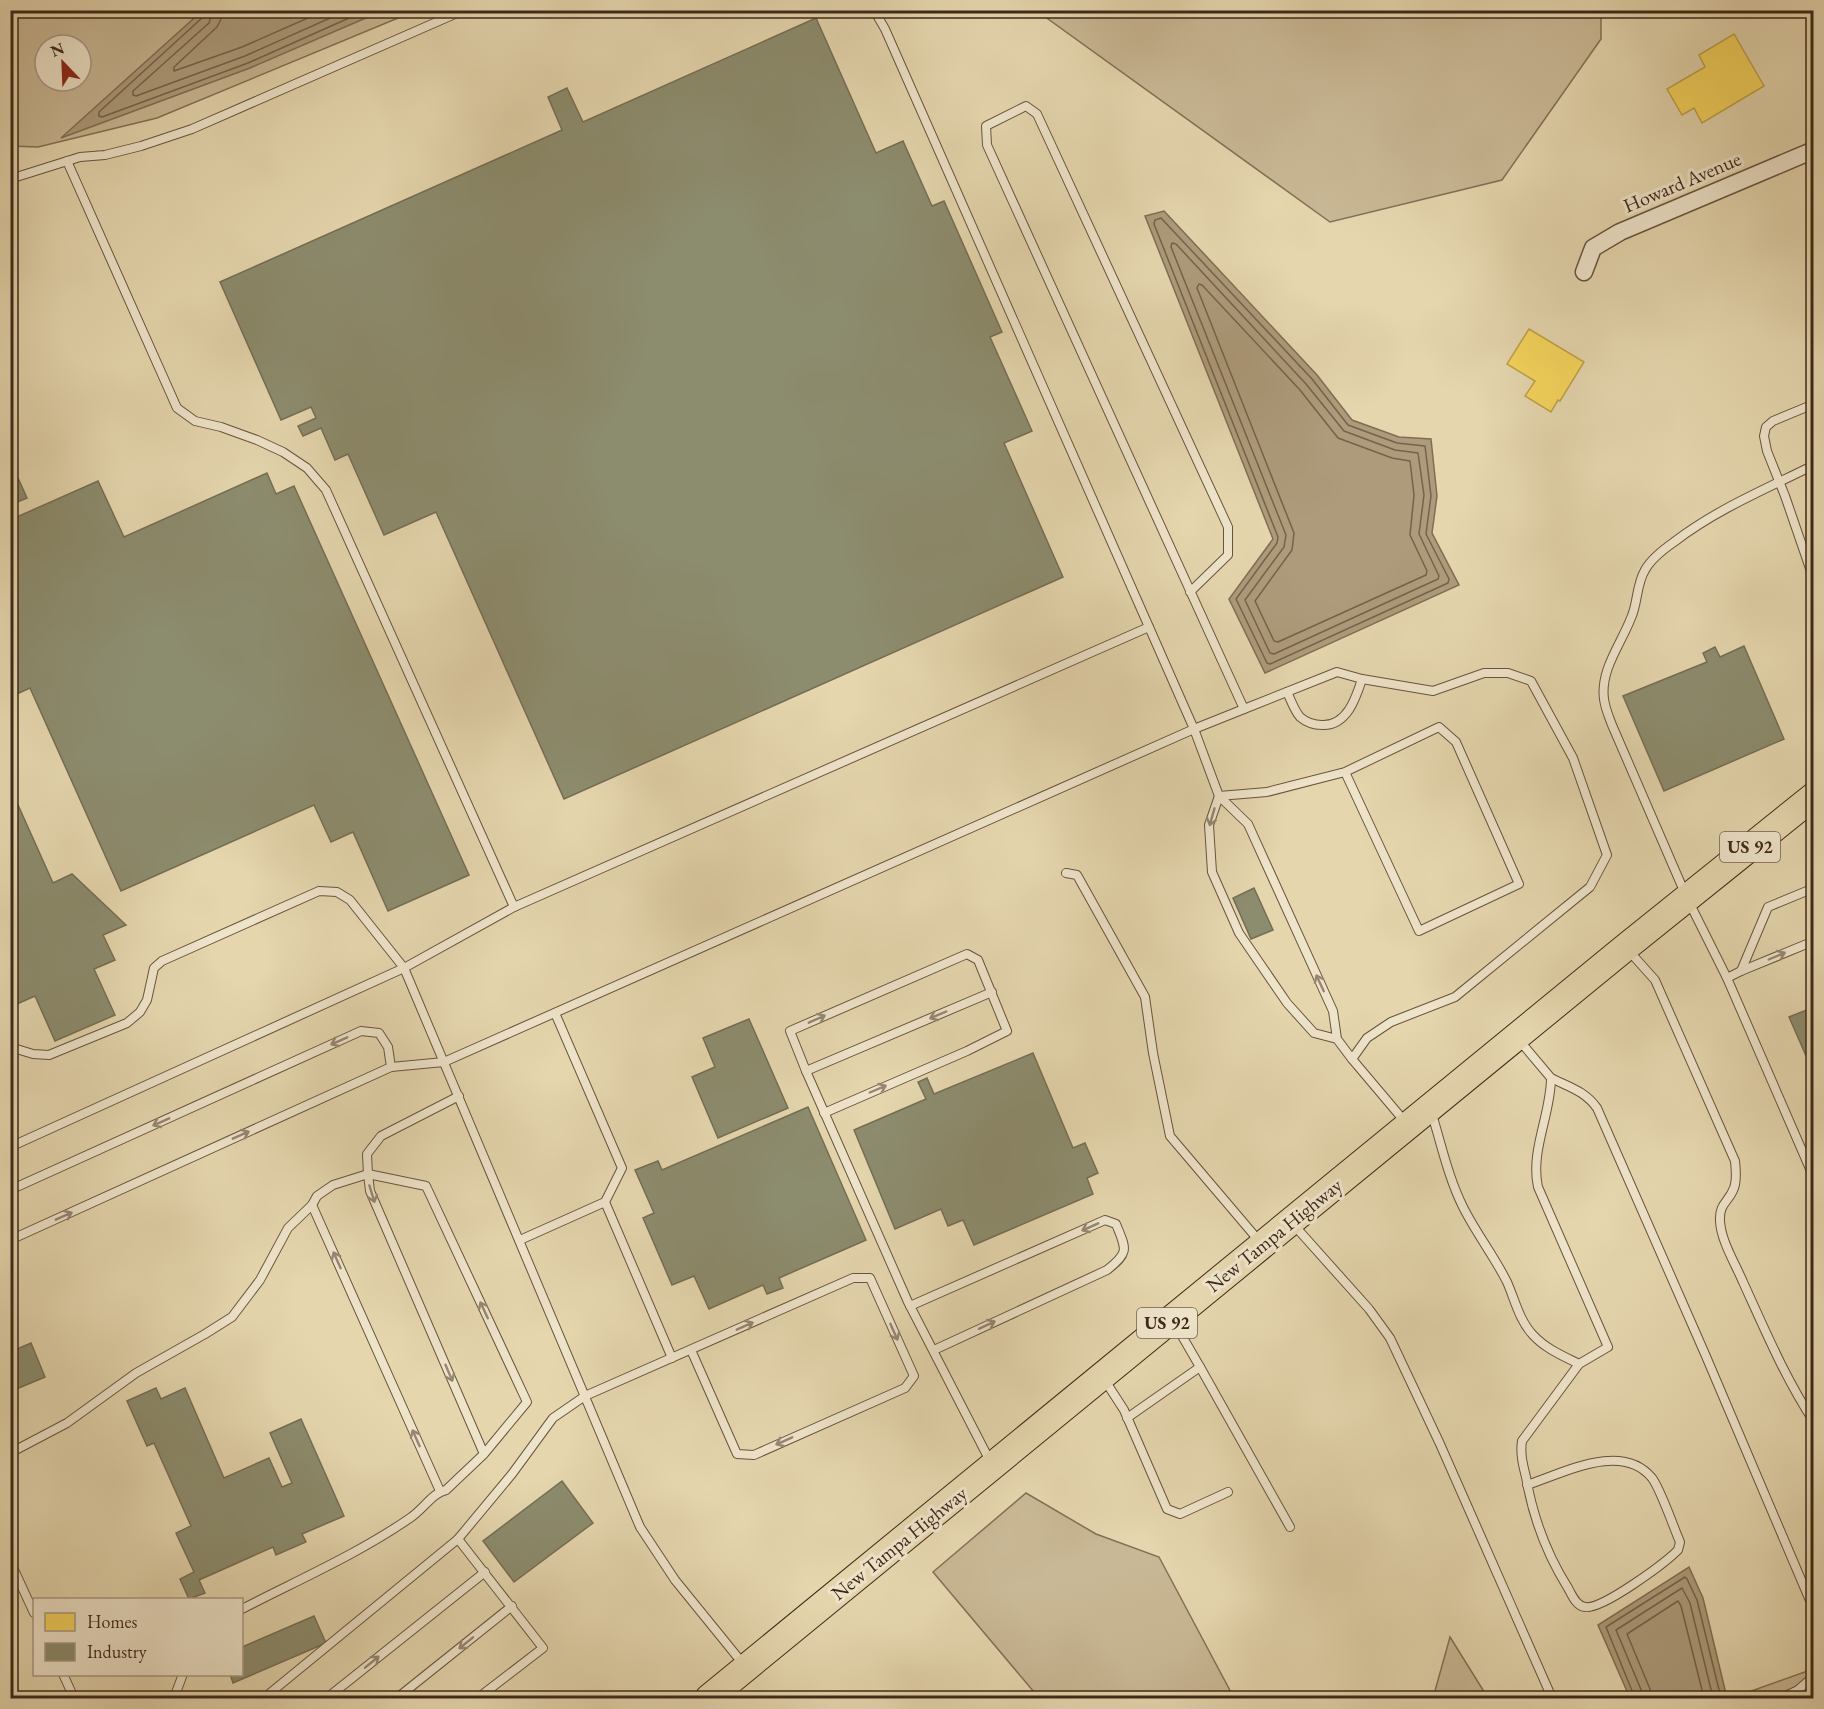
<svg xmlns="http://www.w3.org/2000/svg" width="1824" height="1709" viewBox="0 0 1824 1709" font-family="'EB Garamond',serif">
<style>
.green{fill:#c9b895;stroke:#847057;stroke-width:1.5;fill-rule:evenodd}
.water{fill:#ad9b7b;stroke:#816d54;stroke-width:1.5}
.homes{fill:#f6d55c;stroke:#bfa148;stroke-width:1.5}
.industry{fill:#8c8c6e;stroke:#756e54;stroke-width:1.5}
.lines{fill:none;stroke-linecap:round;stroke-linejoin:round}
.shore{stroke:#76624a;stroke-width:1.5}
.lane-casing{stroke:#68543e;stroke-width:10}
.street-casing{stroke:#68543e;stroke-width:19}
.primary-casing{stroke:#3f2819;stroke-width:29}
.lane{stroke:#eee4ca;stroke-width:8}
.street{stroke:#eee4ca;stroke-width:16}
.primary{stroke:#e5d6ae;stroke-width:27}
.oneway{stroke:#968672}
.labels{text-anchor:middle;stroke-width:6;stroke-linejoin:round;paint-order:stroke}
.shield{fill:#eee4ca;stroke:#74604e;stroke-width:1.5}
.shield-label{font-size:18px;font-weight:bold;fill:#3f2819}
.street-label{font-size:20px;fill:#3f2819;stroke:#eee4ca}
</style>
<rect width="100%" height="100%" fill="#e5d6ae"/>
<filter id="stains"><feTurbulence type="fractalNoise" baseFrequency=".00333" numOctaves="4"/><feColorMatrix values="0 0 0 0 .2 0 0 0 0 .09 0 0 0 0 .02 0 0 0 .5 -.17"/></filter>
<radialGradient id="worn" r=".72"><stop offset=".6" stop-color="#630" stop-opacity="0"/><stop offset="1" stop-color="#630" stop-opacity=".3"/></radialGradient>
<!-- green -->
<g class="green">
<path d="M11,11H415L157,118L38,147L11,146ZM45,45H81V81H45Z"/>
<polygon points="1037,11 1601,11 1601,39 1502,180 1330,222"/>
<polygon points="1026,1493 1096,1534 1159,1557 1234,1698 1039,1698 933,1572"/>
<polygon points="1450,1637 1488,1698 1433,1698"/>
<polygon points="1813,1669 1813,1698 1732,1698"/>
</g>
<!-- water -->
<g class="water">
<polygon points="202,11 382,11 250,68 61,138"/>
<polygon points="1164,211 1317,375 1352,420 1399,437 1431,439 1437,496 1432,533 1459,585 1265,673 1229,599 1273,539 1145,216"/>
<polygon points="1689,1567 1703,1598 1727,1698 1630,1698 1598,1625"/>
</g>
<!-- homes -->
<g class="homes">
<polygon points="1734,34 1764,86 1702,123 1694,108 1682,115 1667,89 1705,67 1699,55"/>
<polygon points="1529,329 1584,362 1560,401 1558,400 1551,412 1525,396 1535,381 1507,364"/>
</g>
<!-- industry -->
<g class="industry">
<polygon points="816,18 876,153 903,141 932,206 944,201 1002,332 990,337 1032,431 1004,443 1063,577 564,799 436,512 384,535 348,454 335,460 321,428 303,436 298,426 316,418 311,407 281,420 220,282 562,130 548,97 567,88 583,122"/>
<polygon points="10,460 27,498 10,505"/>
<polygon points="267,473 276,494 294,486 469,875 388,911 353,832 331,842 314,805 121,891 30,688 10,697 10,520 98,481 124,537"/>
<polygon points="1744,646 1784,739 1664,791 1623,696 1707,662 1703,653 1715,647 1720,657"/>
<polygon points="10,787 53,883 72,874 126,925 103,935 115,960 94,969 115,1015 55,1041 35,996 10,1007"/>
<polygon points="1254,888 1273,930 1251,939 1233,898"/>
<polygon points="1814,1007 1814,1074 1789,1017"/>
<polygon points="749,1019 788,1108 718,1138 692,1077 715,1067 703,1038"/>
<polygon points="1033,1053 1073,1148 1085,1143 1098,1173 1087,1178 1093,1194 974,1245 963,1220 948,1226 941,1209 895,1229 854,1130 926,1099 918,1082 927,1078 934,1094"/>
<polygon points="808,1107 866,1240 779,1278 783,1288 767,1294 763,1285 709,1309 694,1276 672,1285 643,1218 654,1213 635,1170 658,1161 662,1170"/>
<polygon points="31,1343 45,1377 14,1390 10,1382 10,1352"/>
<polygon points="156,1388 161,1399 185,1388 224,1478 269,1458 282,1487 292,1483 270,1433 301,1419 344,1516 302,1534 306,1542 276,1555 273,1547 199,1580 205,1593 189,1599 180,1579 194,1572 176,1533 191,1526 154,1443 147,1446 127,1401"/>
<polygon points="562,1481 593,1523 514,1582 483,1541"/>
<polygon points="314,1616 326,1643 233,1683 230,1674 242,1674 242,1647"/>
</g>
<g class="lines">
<!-- shore -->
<g class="shore">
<polyline points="206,10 203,17 99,112 99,116 102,117 248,63 367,10"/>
<polyline points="213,10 209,23 133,91 133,95 136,96 245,56 348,10"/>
<polyline points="222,10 221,19 217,27 174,67 174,71 242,47 326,10"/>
<polygon points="1161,218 1312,379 1348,425 1397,443 1425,446 1431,496 1426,534 1449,579 1448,583 1270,664 1267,663 1236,599 1277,543 1278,537 1154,224 1155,220"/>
<polygon points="1172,243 1176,244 1306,384 1344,431 1395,450 1418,453 1424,495 1419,534 1439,576 1438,579 1274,654 1270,653 1245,600 1284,547 1286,535 1171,247"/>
<polygon points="1199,284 1202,285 1300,390 1338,438 1392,458 1410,461 1414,495 1410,535 1427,571 1426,575 1278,642 1274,641 1255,601 1292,550 1294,533 1197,288"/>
<polyline points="1635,1698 1606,1627 1685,1577 1687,1579 1697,1600 1721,1698"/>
<polyline points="1642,1698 1642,1692 1616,1630 1682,1588 1690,1603 1713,1698"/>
<polyline points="1651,1698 1650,1689 1627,1634 1678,1601 1681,1606 1704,1698"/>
</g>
<!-- lane casing -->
<g class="lane-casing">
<g id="lane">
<polyline points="67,161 177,408 195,421 221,427 257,440 283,452 307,468 326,490 514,907 1149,627"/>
<polyline points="10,179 80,157 105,155 141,146 192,129 464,10"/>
<polyline points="1814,404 1773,421 1766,427 1764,436 1767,451 1785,496 1814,580"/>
<path d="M1814,465C1766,489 1717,509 1674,542C1664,549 1651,559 1645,570C1636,585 1638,603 1631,618C1621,644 1600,670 1604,699C1605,708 1609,717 1612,725L1687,898L1727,978L1741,971L1768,907L1814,888"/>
<polyline points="1190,592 1228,555 1228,527 1037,114 1026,106 986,126 987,145 1244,709 1337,672 1362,679 1433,691 1484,673 1508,673 1531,681 1573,758 1607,855 1590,887 1455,997 1391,1022 1367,1038 1352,1059 1406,1123"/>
<path d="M1287,692C1291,700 1294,710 1300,717C1307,723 1313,725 1322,725C1347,726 1356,698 1362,679"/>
<polyline points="1244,709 1194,729 1219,796 1267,792 1345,772 1439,727 1456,742 1519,884 1419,931 1345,772"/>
<polyline points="1066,873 1077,875 1145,997 1153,1053 1170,1136 1260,1242"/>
<polyline points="514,907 404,968 640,1527 675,1580 744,1665"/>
<path d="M1629,951L1655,980L1735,1161C1736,1170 1737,1180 1734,1188C1729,1202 1719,1203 1720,1221C1721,1241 1735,1263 1743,1282C1765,1330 1785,1378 1814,1422"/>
<polyline points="1741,971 1814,941"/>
<polyline points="1727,978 1814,1178"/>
<polyline points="555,1013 622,1168 605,1202 672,1358"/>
<polyline points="1337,1039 1314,1033 1287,1003 1239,933 1212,872 1209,825 1219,796 1248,824 1333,1011 1337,1039 1352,1059"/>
<path d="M1519,1040L1551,1078C1551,1114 1530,1151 1538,1187L1608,1347L1579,1364L1522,1441C1520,1454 1523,1465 1526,1477C1533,1518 1546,1553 1568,1588C1572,1595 1576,1606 1585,1607C1602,1610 1665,1563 1678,1550L1680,1542C1673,1526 1661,1490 1652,1478C1622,1441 1564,1473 1527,1485"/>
<polyline points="10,1047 33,1054 49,1055 127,1023 140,1012 147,1000 154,968 162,961 319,891 337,892 350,900 404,968 10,1147"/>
<polyline points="806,1071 908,1302 991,1463"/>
<path d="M1551,1078C1569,1087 1585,1091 1597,1108L1705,1354L1814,1610"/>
<path d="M1431,1111C1441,1143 1448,1177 1463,1207C1476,1233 1494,1256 1507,1282C1515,1300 1519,1320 1533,1335C1546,1349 1563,1356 1579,1364"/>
<polyline points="824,1113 967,1051 1007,1031 978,960 967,954 790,1031 806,1071 992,992"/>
<polyline points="10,1190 361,1031 379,1033 388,1047 391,1067"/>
<polyline points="312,1205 440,1491"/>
<polyline points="1293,1224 1369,1309 1390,1338 1440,1444 1552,1698"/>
<polyline points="10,1240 391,1067 444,1062 1194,729 885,29 874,10"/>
<polyline points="520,1240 605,1202"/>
<path d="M910,1306L1105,1220L1116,1224C1126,1249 1130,1252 1107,1270L934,1350"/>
<polyline points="1200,1367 1290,1527"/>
<polyline points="1104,1379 1124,1410 1167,1509 1180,1514 1228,1492"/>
<polyline points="1127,1418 1200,1367 1174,1322"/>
<polyline points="10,1453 67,1423 136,1373 205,1334 232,1317 260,1280 288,1228 312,1205 317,1196 333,1185 368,1174 367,1154 381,1136 459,1096"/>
<polyline points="458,1539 543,1648 478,1698"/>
<polyline points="10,1561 34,1613"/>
<path d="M242,1609C298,1580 358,1554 410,1518C423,1510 432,1493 446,1490L484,1454L527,1402L426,1186L368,1174L370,1191L484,1454"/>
<polyline points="63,1674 74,1698"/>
<polyline points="174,1698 183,1674"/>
<polyline points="264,1698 458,1539 512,1474 553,1418 585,1396 853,1278 870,1278 914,1376 905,1388 754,1455 737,1454 691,1350"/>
<polyline points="327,1698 485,1572"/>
<polyline points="397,1698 512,1606"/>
<polyline points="1781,1698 1798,1690 1814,1676"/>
</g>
</g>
<!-- street casing -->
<g class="street-casing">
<polyline id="street" points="1584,272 1593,248 1620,232 1814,150"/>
</g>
<!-- primary casing -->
<g class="primary-casing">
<polyline id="primary" points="709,1698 1626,947 1814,796"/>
</g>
<!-- lane -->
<use href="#lane" class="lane"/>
<!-- street -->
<use href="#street" class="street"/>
<!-- primary -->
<use href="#primary" class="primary"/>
</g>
<!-- one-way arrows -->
<defs><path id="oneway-shaft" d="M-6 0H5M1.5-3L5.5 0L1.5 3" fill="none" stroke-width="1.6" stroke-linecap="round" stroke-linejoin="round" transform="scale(1.5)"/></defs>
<g class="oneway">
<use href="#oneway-shaft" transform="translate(1212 817) rotate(106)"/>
<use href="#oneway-shaft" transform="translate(1777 956) rotate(-23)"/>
<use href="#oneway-shaft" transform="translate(1320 983) rotate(-115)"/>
<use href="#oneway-shaft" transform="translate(938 1015) rotate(157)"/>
<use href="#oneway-shaft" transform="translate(817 1019) rotate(-24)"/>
<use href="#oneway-shaft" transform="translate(339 1041) rotate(156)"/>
<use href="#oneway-shaft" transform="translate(878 1089) rotate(-23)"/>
<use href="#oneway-shaft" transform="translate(161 1122) rotate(156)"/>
<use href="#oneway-shaft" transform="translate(241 1135) rotate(-24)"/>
<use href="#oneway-shaft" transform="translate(372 1194) rotate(73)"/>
<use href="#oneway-shaft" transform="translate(64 1216) rotate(-24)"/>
<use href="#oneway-shaft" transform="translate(1090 1227) rotate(156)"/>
<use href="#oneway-shaft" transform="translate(337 1260) rotate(-114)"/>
<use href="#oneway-shaft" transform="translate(484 1310) rotate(-115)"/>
<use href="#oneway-shaft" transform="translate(987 1325) rotate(-25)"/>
<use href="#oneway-shaft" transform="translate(745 1326) rotate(-24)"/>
<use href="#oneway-shaft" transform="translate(894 1332) rotate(66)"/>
<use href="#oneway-shaft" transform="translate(449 1373) rotate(67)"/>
<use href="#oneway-shaft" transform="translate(416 1438) rotate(-114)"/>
<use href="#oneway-shaft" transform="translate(784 1441) rotate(156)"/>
<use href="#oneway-shaft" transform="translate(466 1643) rotate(141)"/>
<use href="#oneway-shaft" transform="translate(372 1662) rotate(-39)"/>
</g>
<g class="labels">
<!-- shield labels -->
<g class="shield">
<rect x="1720" y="832" width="60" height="30" rx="4.5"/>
<rect x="1137" y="1308" width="60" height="30" rx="4.5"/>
</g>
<g class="shield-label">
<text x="1750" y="853">US 92</text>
<text x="1167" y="1329">US 92</text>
</g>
<!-- street labels -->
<g class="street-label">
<text transform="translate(1682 182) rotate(-23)" y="7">Howard Avenue</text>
<text transform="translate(1274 1235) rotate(-39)" y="7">New Tampa Highway</text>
<text transform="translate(899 1543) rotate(-39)" y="7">New Tampa Highway</text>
</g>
</g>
<!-- margin -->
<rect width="1824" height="1709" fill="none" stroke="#e5d6ae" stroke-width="36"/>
<rect x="12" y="12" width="1800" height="1685" fill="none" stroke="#3f2819" stroke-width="3"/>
<rect x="18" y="18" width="1788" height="1673" fill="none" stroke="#3f2819" stroke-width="1.5"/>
<!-- legend -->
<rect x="33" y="1598" width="210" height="78" fill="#eee4ca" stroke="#a89983" stroke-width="1.5"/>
<rect x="45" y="1613" width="30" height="18" fill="#f6d55c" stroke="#a89983" stroke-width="1.5"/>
<text x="87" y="1628" font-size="18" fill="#3f2819">Homes</text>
<rect x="45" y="1643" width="30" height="18" fill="#8c8c6e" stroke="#a89983" stroke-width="1.5"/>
<text x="87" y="1658" font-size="18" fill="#3f2819">Industry</text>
<!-- north arrow -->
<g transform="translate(63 63) rotate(337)"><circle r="28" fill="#eee4ca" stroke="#a89983" stroke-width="1.5"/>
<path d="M0-4.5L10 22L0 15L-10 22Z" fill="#8f2418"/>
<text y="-9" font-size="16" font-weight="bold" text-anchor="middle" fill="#3f2819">N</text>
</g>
<rect width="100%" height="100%" filter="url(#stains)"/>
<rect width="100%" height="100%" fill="url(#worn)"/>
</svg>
